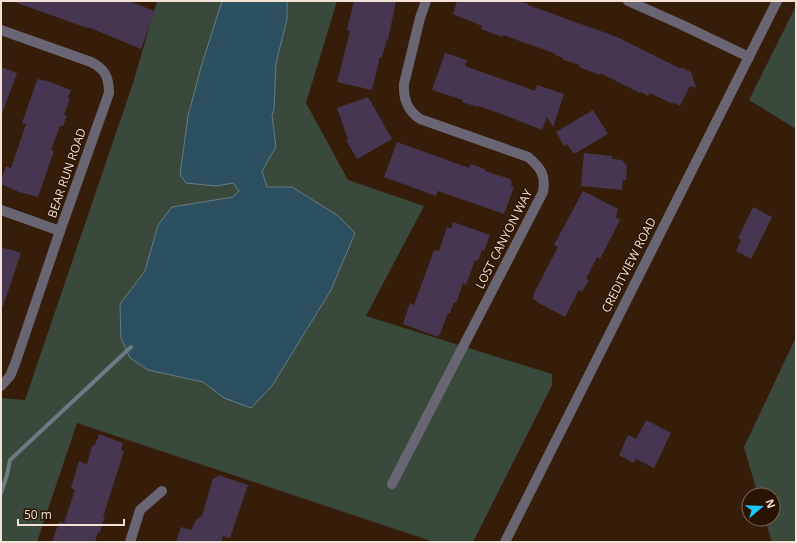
<svg xmlns="http://www.w3.org/2000/svg" width="797" height="543" viewBox="0 0 797 543" font-family="'Open Sans',sans-serif">
<style>
.green{fill:#39493c}
.water{fill:#2d5060;stroke:#687c83}
.lines{fill:none;stroke-linecap:round;stroke-linejoin:round}
.stream{stroke:#687c83;stroke-width:4}
.building{fill:#463651}
.street{stroke:#6a6572;stroke-width:10}
.labels{text-anchor:middle;stroke-width:3;stroke-linejoin:round;paint-order:stroke}
.street-label{font-size:12px;fill:#f3e1d6;stroke:#2b1302}
</style>
<rect width="100%" height="100%" fill="#361d0a"/>
<!-- green -->
<g class="green">
<polygon points="157,1 337,1 306,103 348,180 424,206 366,316 552,374 552,385 473,542 434,542 77,423 37,542 1,542 1,398 25,400 133,83"/>
<polygon points="796,6 796,129 749,100"/>
<polygon points="796,337 796,542 772,542 765,519 773,519 773,495 758,495 744,447"/>
</g>
<!-- water -->
<polygon class="water" points="222,1 287,1 287,19 276,63 274,110 272,115 276,147 262,171 267,187 292,187 337,215 355,233 331,290 272,386 251,408 224,398 203,382 148,370 130,358 121,338 120,304 145,271 158,225 172,207 233,197 239,191 233,183 216,186 186,183 180,174 188,116 201,67"/>
<g class="lines">
<!-- stream -->
<polyline class="stream" points="1,493 7,475 10,460 131,347"/>
</g>
<!-- building -->
<g class="building">
<polygon points="17,1 129,1 155,11 141,49 93,29 82,26 17,3"/>
<polygon points="354,1 396,1 388,40 387,39 382,57 380,57 372,90 337,82 350,31 347,30"/>
<polygon points="457,1 519,1 528,4 528,5 617,37 681,69 681,67 691,72 696,88 690,86 680,106 673,102 673,104 650,93 648,96 641,92 640,93 600,73 600,75 579,67 580,65 563,60 563,58 555,55 556,54 503,35 503,37 481,29 482,26 453,14"/>
<polygon points="445,53 467,60 465,66 535,91 537,85 564,94 553,127 547,117 542,130 499,113 478,106 478,107 462,102 463,100 432,90"/>
<polygon points="1,67 17,73 2,114 1,114"/>
<polygon points="38,79 45,81 45,80 71,90 68,97 70,98 64,115 67,116 63,126 60,126 51,150 54,151 38,197 19,192 1,184 1,181 6,166 11,168 26,124 22,123 37,80"/>
<polygon points="368,97 392,139 357,159 346,140 348,139 337,108"/>
<polygon points="593,110 608,134 574,154 567,144 564,146 556,132"/>
<polygon points="397,142 458,164 469,168 471,164 485,169 485,171 510,179 510,180 512,182 511,186 514,187 504,214 438,191 436,196 384,177"/>
<polygon points="584,153 612,156 612,159 622,160 627,166 626,180 623,180 622,190 581,186"/>
<polygon points="583,191 618,209 616,217 620,220 600,259 597,257 586,279 589,280 582,292 579,290 565,317 539,303 532,298 534,296 533,295 558,247 554,245"/>
<polygon points="753,207 772,217 751,259 736,251 741,240 738,238"/>
<polygon points="453,222 490,235 484,251 482,250 478,261 475,260 466,285 463,283 456,303 454,302 450,313 448,313 440,334 439,334 438,337 403,324 410,303 414,305 434,250 439,251 447,227 451,229"/>
<polygon points="1,247 21,253 3,306 1,306"/>
<polygon points="646,420 671,433 654,468 636,459 634,463 619,455 628,435 636,439"/>
<polygon points="99,434 123,443 121,450 124,451 103,517 105,517 100,532 98,532 95,542 52,542 59,522 64,523 75,490 71,488 79,461 87,464 92,446 95,445"/>
<polygon points="218,475 248,485 230,538 223,536 221,542 176,542 181,527 191,530 196,520 202,516 213,478 216,478"/>
</g>
<g class="lines">
<!-- street -->
<g class="street">
<polyline points="628,1 680,24 749,57"/>
<path d="M1,30L91,62C105,69 109,77 109,93L60,231L15,364L10,376L1,386"/>
<polyline points="1,210 60,231"/>
<path d="M392,484L543,192C546,175 541,168 528,157L420,119C407,110 403,99 404,84L420,18L426,1"/>
<polyline points="130,542 140,510 162,491"/>
<polyline points="505,542 777,1"/>
</g>
</g>
<g class="labels">
<!-- street labels -->
<g class="street-label">
<text transform="translate(67 173) rotate(-71)" y="4">BEAR RUN ROAD</text>
<text transform="translate(504 239) rotate(-63)" y="4">LOST CANYON WAY</text>
<text transform="translate(629 265) rotate(-63)" y="4">CREDITVIEW ROAD</text>
</g>
</g>
<!-- border -->
<rect width="797" height="543" fill="none" stroke="#f3e1d6" stroke-width="4"/>
<!-- north arrow -->
<g transform="translate(761 507) rotate(71)"><circle r="19" fill="#2b1302" stroke="#7b6557"/>
<path d="M0-3L7 15L0 10L-7 15Z" fill="#1bc9fc"/>
<text y="-6" font-size="11" font-weight="bold" text-anchor="middle" fill="#f3e1d6">N</text>
</g>
<!-- scale -->
<path d="M18 519v6h106v-6" fill="none" stroke="#f3e1d6" stroke-width="2"/>
<text x="24" y="519" font-size="12" fill="#f3e1d6" stroke="#2b1302" stroke-width="3" paint-order="stroke">50 m</text>
</svg>
